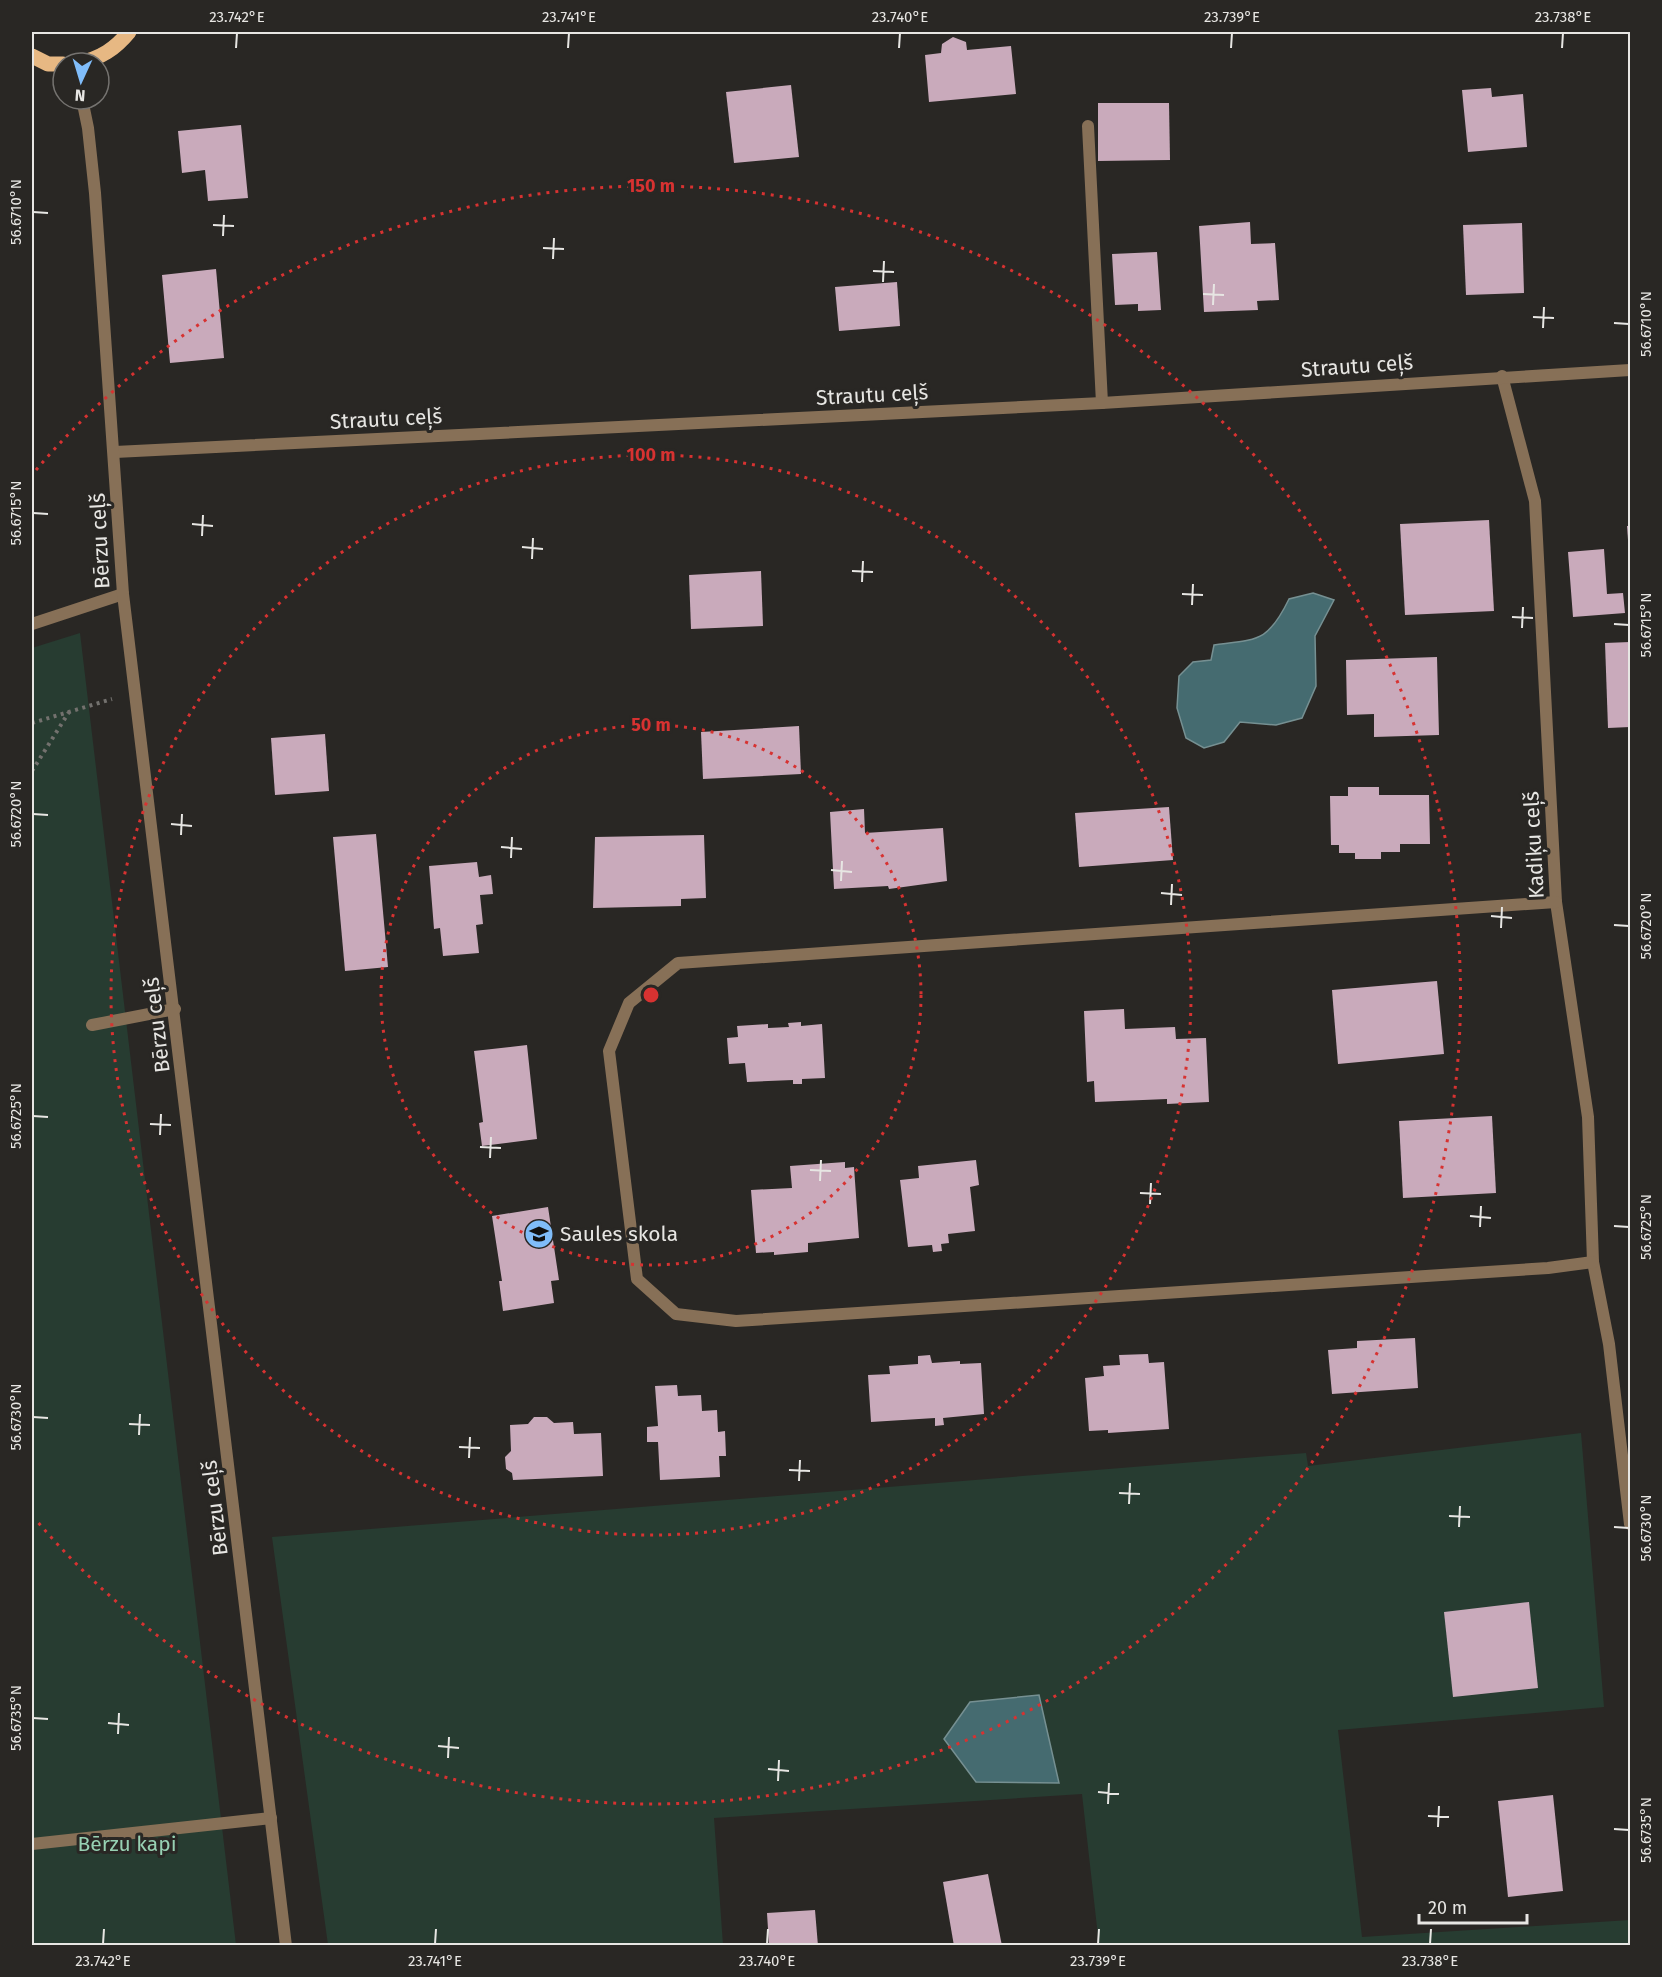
<svg xmlns="http://www.w3.org/2000/svg" width="1662" height="1977" viewBox="0 0 1662 1977" font-family="'Fira Sans',sans-serif">
<style>
.green{fill:#273c31}
.water{fill:#456b70;stroke:#769092;stroke-width:1.5}
.building{fill:#c9aabb}
.lines{fill:none;stroke-linecap:round;stroke-linejoin:round}
.path{stroke:#73716e;stroke-width:4;stroke-dasharray:3 4.5;stroke-linecap:butt}
.service{stroke:#877057;stroke-width:12}
.minor{stroke:#877057;stroke-width:12}
.tertiary{stroke:#877057;stroke-width:12}
.primary{stroke:#e7b883;stroke-width:15}
.ticks{fill:none;stroke:#e7e6e3;stroke-width:2}
.ring{fill:none;stroke:#d73231;stroke-width:3;stroke-dasharray:3 6}
.labels{text-anchor:middle;stroke-width:6;stroke-linejoin:round;paint-order:stroke}
.street-label{font-size:21px;fill:#e7e6e3;stroke:#292724}
.poi-label{font-size:21px;fill:#e7e6e3;stroke:#292724;text-anchor:start}
.park-label{font-size:21px;fill:#97d1b3;stroke:#292724}
.centre{fill:#d73231;stroke:#292724;stroke-width:3}
.ring-label{font-size:18px;text-anchor:middle;font-weight:bold;fill:#d73231;stroke:#292724;stroke-width:6;stroke-linejoin:round;paint-order:stroke}
.neatline{fill:none;stroke:#e7e6e3;stroke-width:2}
.ticks-label{font-size:15px;text-anchor:middle;fill:#e7e6e3}
</style>
<rect width="100%" height="100%" fill="#292724"/>
<!-- green -->
<g class="green">
<polygon points="80,633 236,1945 32,1945 32,648"/>
<polygon points="1581,1433 1604,1707 1338,1730 1362,1937 1630,1920 1630,1945 1099,1945 1082,1794 714,1818 723,1945 328,1945 272,1537 1306,1453 1308,1466"/>
</g>
<!-- water -->
<g class="water">
<path d="M1313,593L1334,600L1315,636L1316,686L1302,718L1276,725L1240,722L1224,742L1204,748L1186,738L1177,708L1179,676L1193,662L1211,660L1214,645C1259,639 1268,642 1289,599Z"/>
<polygon points="1039,1695 1059,1783 976,1782 944,1739 970,1702"/>
</g>
<!-- building -->
<g class="building">
<polygon points="953,37 966,42 967,50 1011,46 1016,94 929,102 925,55 941,53 942,44"/>
<polygon points="791,85 799,157 734,163 726,92"/>
<polygon points="1491,88 1492,97 1523,94 1527,147 1468,152 1462,90"/>
<polygon points="1098,103 1169,103 1170,160 1098,161"/>
<polygon points="241,125 248,198 208,201 205,170 182,173 178,131"/>
<polygon points="1250,222 1251,244 1275,243 1279,300 1257,301 1258,310 1204,312 1199,226"/>
<polygon points="1522,223 1524,293 1466,295 1463,225"/>
<polygon points="1157,252 1161,310 1138,311 1138,304 1115,305 1112,254"/>
<polygon points="216,269 224,358 170,363 162,275"/>
<polygon points="897,282 900,326 839,331 835,287"/>
<polygon points="1489,520 1494,611 1405,615 1400,524"/>
<polygon points="1627,526 1630,526 1630,553 1629,553"/>
<polygon points="1604,549 1607,594 1623,593 1625,613 1573,617 1568,552"/>
<polygon points="761,571 763,626 691,629 689,575"/>
<polygon points="1630,642 1630,727 1608,728 1605,643"/>
<polygon points="1437,657 1439,735 1374,737 1374,714 1347,715 1346,660"/>
<polygon points="799,726 801,774 703,779 701,732"/>
<polygon points="325,734 329,791 275,795 271,738"/>
<polygon points="1348,787 1379,787 1379,795 1429,795 1430,844 1400,844 1400,852 1381,852 1381,859 1355,859 1355,853 1339,853 1339,845 1331,845 1330,796 1348,796"/>
<polygon points="1169,807 1173,860 1079,867 1075,813"/>
<polygon points="864,809 865,833 943,828 947,881 889,889 888,886 834,889 830,812"/>
<polygon points="376,834 388,967 345,971 333,837"/>
<polygon points="704,835 706,898 681,899 681,906 593,908 595,837"/>
<polygon points="477,862 479,877 491,875 493,894 480,895 483,924 476,925 479,953 443,956 440,928 434,929 429,866"/>
<polygon points="1437,981 1444,1054 1338,1064 1332,990"/>
<polygon points="1124,1009 1125,1029 1175,1027 1176,1039 1206,1038 1209,1102 1167,1104 1167,1099 1095,1102 1094,1081 1087,1082 1084,1011"/>
<polygon points="801,1022 801,1026 822,1024 825,1078 802,1079 802,1084 793,1084 793,1080 747,1082 745,1063 729,1064 727,1038 738,1037 737,1026 768,1024 768,1028 789,1027 788,1023"/>
<polygon points="527,1045 537,1139 482,1146 479,1123 483,1122 474,1051"/>
<polygon points="1492,1116 1496,1193 1403,1198 1399,1121"/>
<polygon points="976,1160 979,1185 970,1187 975,1231 948,1234 949,1243 941,1244 942,1251 933,1252 932,1245 908,1247 900,1180 919,1178 918,1166"/>
<polygon points="845,1162 845,1168 854,1167 859,1238 808,1243 808,1252 774,1255 774,1252 756,1253 751,1190 792,1188 790,1166"/>
<polygon points="548,1207 559,1280 551,1281 554,1303 503,1311 499,1281 502,1281 492,1216"/>
<polygon points="1415,1338 1418,1388 1332,1394 1328,1350 1357,1348 1357,1341"/>
<polygon points="1148,1354 1149,1363 1164,1362 1169,1429 1108,1433 1108,1430 1089,1431 1085,1378 1104,1376 1103,1366 1120,1365 1119,1355"/>
<polygon points="930,1355 932,1363 960,1361 960,1364 981,1363 984,1414 943,1418 944,1425 935,1426 935,1418 871,1422 868,1375 890,1374 889,1366 918,1364 918,1356"/>
<polygon points="677,1385 678,1396 701,1395 702,1411 717,1410 718,1432 725,1431 726,1456 719,1456 720,1477 660,1480 658,1442 647,1442 647,1427 658,1426 655,1386"/>
<polygon points="534,1417 547,1417 554,1423 573,1422 574,1434 601,1433 603,1476 513,1480 512,1473 506,1469 505,1457 511,1451 510,1425 528,1424"/>
<polygon points="1529,1602 1538,1688 1453,1697 1444,1612"/>
<polygon points="1553,1795 1563,1891 1508,1897 1498,1801"/>
<polygon points="988,1874 1002,1946 954,1946 943,1882"/>
<polygon points="815,1910 818,1946 769,1946 767,1913"/>
</g>
<g class="lines">
<!-- path -->
<g class="path">
<polyline points="32,723 112,699"/>
<polyline points="32,771 69,712"/>
</g>
<!-- service -->
<g class="service">
<polyline points="92,1025 175,1009"/>
<polyline points="32,1844 271,1818"/>
</g>
<!-- minor -->
<g class="minor">
<polyline points="1088,126 1102,403"/>
<polyline points="1502,376 1535,501 1556,902 1588,1117 1593,1262 1609,1344 1630,1524"/>
<polyline points="115,452 1102,403 1630,370"/>
<polyline points="32,624 123,594"/>
<polyline points="1556,902 678,963 629,1003 609,1051 637,1279 676,1314 736,1321 1548,1268 1593,1262"/>
</g>
<!-- tertiary -->
<polyline class="tertiary" points="82,99 88,128 95,193 123,594 286,1946"/>
<!-- primary -->
<g class="primary">
<polyline points="32,56 48,64 63,64"/>
<path d="M79,63C101,58 115,49 129,32"/>
</g>
</g>
<!-- ticks -->
<path class="ticks" d="M236,48L237,33M568,48L569,33M899,48L900,33M1231,48L1232,33M1562,48L1563,33M33,212L48,213M213,225L234,226M223,236L224,215M543,248L564,249M553,259L554,238M873,271L894,272M883,282L884,261M1203,294L1224,295M1213,305L1214,284M1533,317L1554,318M1614,323L1629,324M1543,328L1544,307M33,513L48,514M192,524L213,526M202,536L203,515M522,547L543,549M532,559L533,538M852,571L873,572M862,582L863,561M1182,594L1203,595M1192,605L1193,584M1512,617L1533,618M1614,624L1629,625M1522,628L1523,607M33,814L48,815M171,824L192,826M181,835L182,814M501,847L522,849M511,858L512,837M831,870L852,872M841,881L842,861M1161,893L1182,895M1171,905L1172,884M1491,916L1512,918M1614,925L1629,926M1501,928L1502,907M33,1116L48,1117M150,1124L171,1125M160,1135L161,1114M480,1147L501,1148M490,1158L491,1137M810,1170L831,1171M820,1181L821,1160M1140,1193L1161,1194M1150,1204L1151,1183M1470,1216L1491,1218M1614,1226L1629,1227M1480,1227L1481,1206M33,1417L48,1418M129,1424L150,1425M139,1435L140,1414M459,1447L480,1448M469,1458L470,1437M789,1470L810,1471M799,1481L800,1460M1119,1493L1140,1494M1129,1504L1130,1483M1449,1516L1470,1517M1459,1527L1460,1506M1614,1527L1629,1528M33,1718L48,1719M108,1723L129,1725M118,1734L119,1713M438,1746L459,1748M448,1758L449,1737M768,1769L789,1771M778,1781L779,1760M1098,1792L1119,1794M1108,1804L1109,1783M1428,1816L1449,1817M1438,1827L1439,1806M1614,1829L1629,1830M103,1944L104,1929M435,1944L436,1929M767,1944L768,1929M1098,1944L1099,1929M1430,1944L1431,1929"/>
<!-- distance rings -->
<g class="ring">
<circle cx="651" cy="995" r="270"/>
<circle cx="651" cy="995" r="540"/>
<path d="M36 470A809 809 0 1 1 36 1520"/>
</g>
<!-- icons -->
<defs>
<g id="school-disc" transform="scale(1.5)"><circle r="9.5" fill="#80bdfa" stroke="#292724"/><path d="M0-5L7-2L0 1L-7-2ZM-4 1L0 2.5L4 1V4Q0 6-4 4Z" fill="#111"/></g>
</defs>
<g fill-rule="evenodd">
<use href="#school-disc" x="539" y="1234"/>
</g>
<g class="labels">
<!-- street labels -->
<g class="street-label">
<text transform="translate(1357 366) rotate(-4)" y="7">Strautu ceļš</text>
<text transform="translate(872 395) rotate(-3)" y="7">Strautu ceļš</text>
<text transform="translate(386 419) rotate(-3)" y="7">Strautu ceļš</text>
<text transform="translate(100 541) rotate(-93)" y="7">Bērzu ceļš</text>
<text transform="translate(1534 845) rotate(-93)" y="7">Kadiķu ceļš</text>
<text transform="translate(157 1025) rotate(-97)" y="7">Bērzu ceļš</text>
<text transform="translate(215 1508) rotate(-97)" y="7">Bērzu ceļš</text>
</g>
<!-- poi labels -->
<g class="poi-label">
<text x="560" y="1241">Saules skola</text>
</g>
<!-- park labels -->
<g class="park-label">
<text x="127" y="1851">Bērzu kapi</text>
</g>
</g>
<circle cx="651" cy="995" r="9" class="centre"/>
<g class="ring-label">
<text x="651" y="192">150 m</text>
<text x="651" y="461">100 m</text>
<text x="651" y="731">50 m</text>
</g>
<!-- border -->
<rect width="1662" height="1977" fill="none" stroke="#292724" stroke-width="66"/>
<!-- north arrow -->
<g transform="translate(81 81) rotate(184)"><circle r="28" fill="#292724" stroke="#757370" stroke-width="1.5"/>
<path d="M0-4.5L10 22L0 15L-10 22Z" fill="#80bdfa"/>
<text y="-9" font-size="16" font-weight="bold" text-anchor="middle" fill="#e7e6e3">N</text>
</g>
<!-- scale -->
<path d="M1419 1914v9h108v-9" fill="none" stroke="#e7e6e3" stroke-width="3"/>
<text x="1428" y="1914" font-size="18" fill="#e7e6e3" stroke="#292724" stroke-width="4.5" paint-order="stroke">20 m</text>
<rect x="33" y="33" width="1596" height="1911" class="neatline"/>
<g class="ticks-label">
<text x="237" y="22">23.742°E</text>
<text x="569" y="22">23.741°E</text>
<text x="900" y="22">23.740°E</text>
<text x="1232" y="22">23.739°E</text>
<text x="1563" y="22">23.738°E</text>
<text transform="translate(16 212) rotate(-90)" y="5">56.6710°N</text>
<text transform="translate(1646 324) rotate(-90)" y="5">56.6710°N</text>
<text transform="translate(16 513) rotate(-90)" y="5">56.6715°N</text>
<text transform="translate(1646 625) rotate(-90)" y="5">56.6715°N</text>
<text transform="translate(16 814) rotate(-90)" y="5">56.6720°N</text>
<text transform="translate(1646 926) rotate(-90)" y="5">56.6720°N</text>
<text transform="translate(16 1116) rotate(-90)" y="5">56.6725°N</text>
<text transform="translate(1646 1227) rotate(-90)" y="5">56.6725°N</text>
<text transform="translate(16 1417) rotate(-90)" y="5">56.6730°N</text>
<text transform="translate(1646 1528) rotate(-90)" y="5">56.6730°N</text>
<text transform="translate(16 1718) rotate(-90)" y="5">56.6735°N</text>
<text transform="translate(1646 1830) rotate(-90)" y="5">56.6735°N</text>
<text x="103" y="1966">23.742°E</text>
<text x="435" y="1966">23.741°E</text>
<text x="767" y="1966">23.740°E</text>
<text x="1098" y="1966">23.739°E</text>
<text x="1430" y="1966">23.738°E</text>
</g>
</svg>
